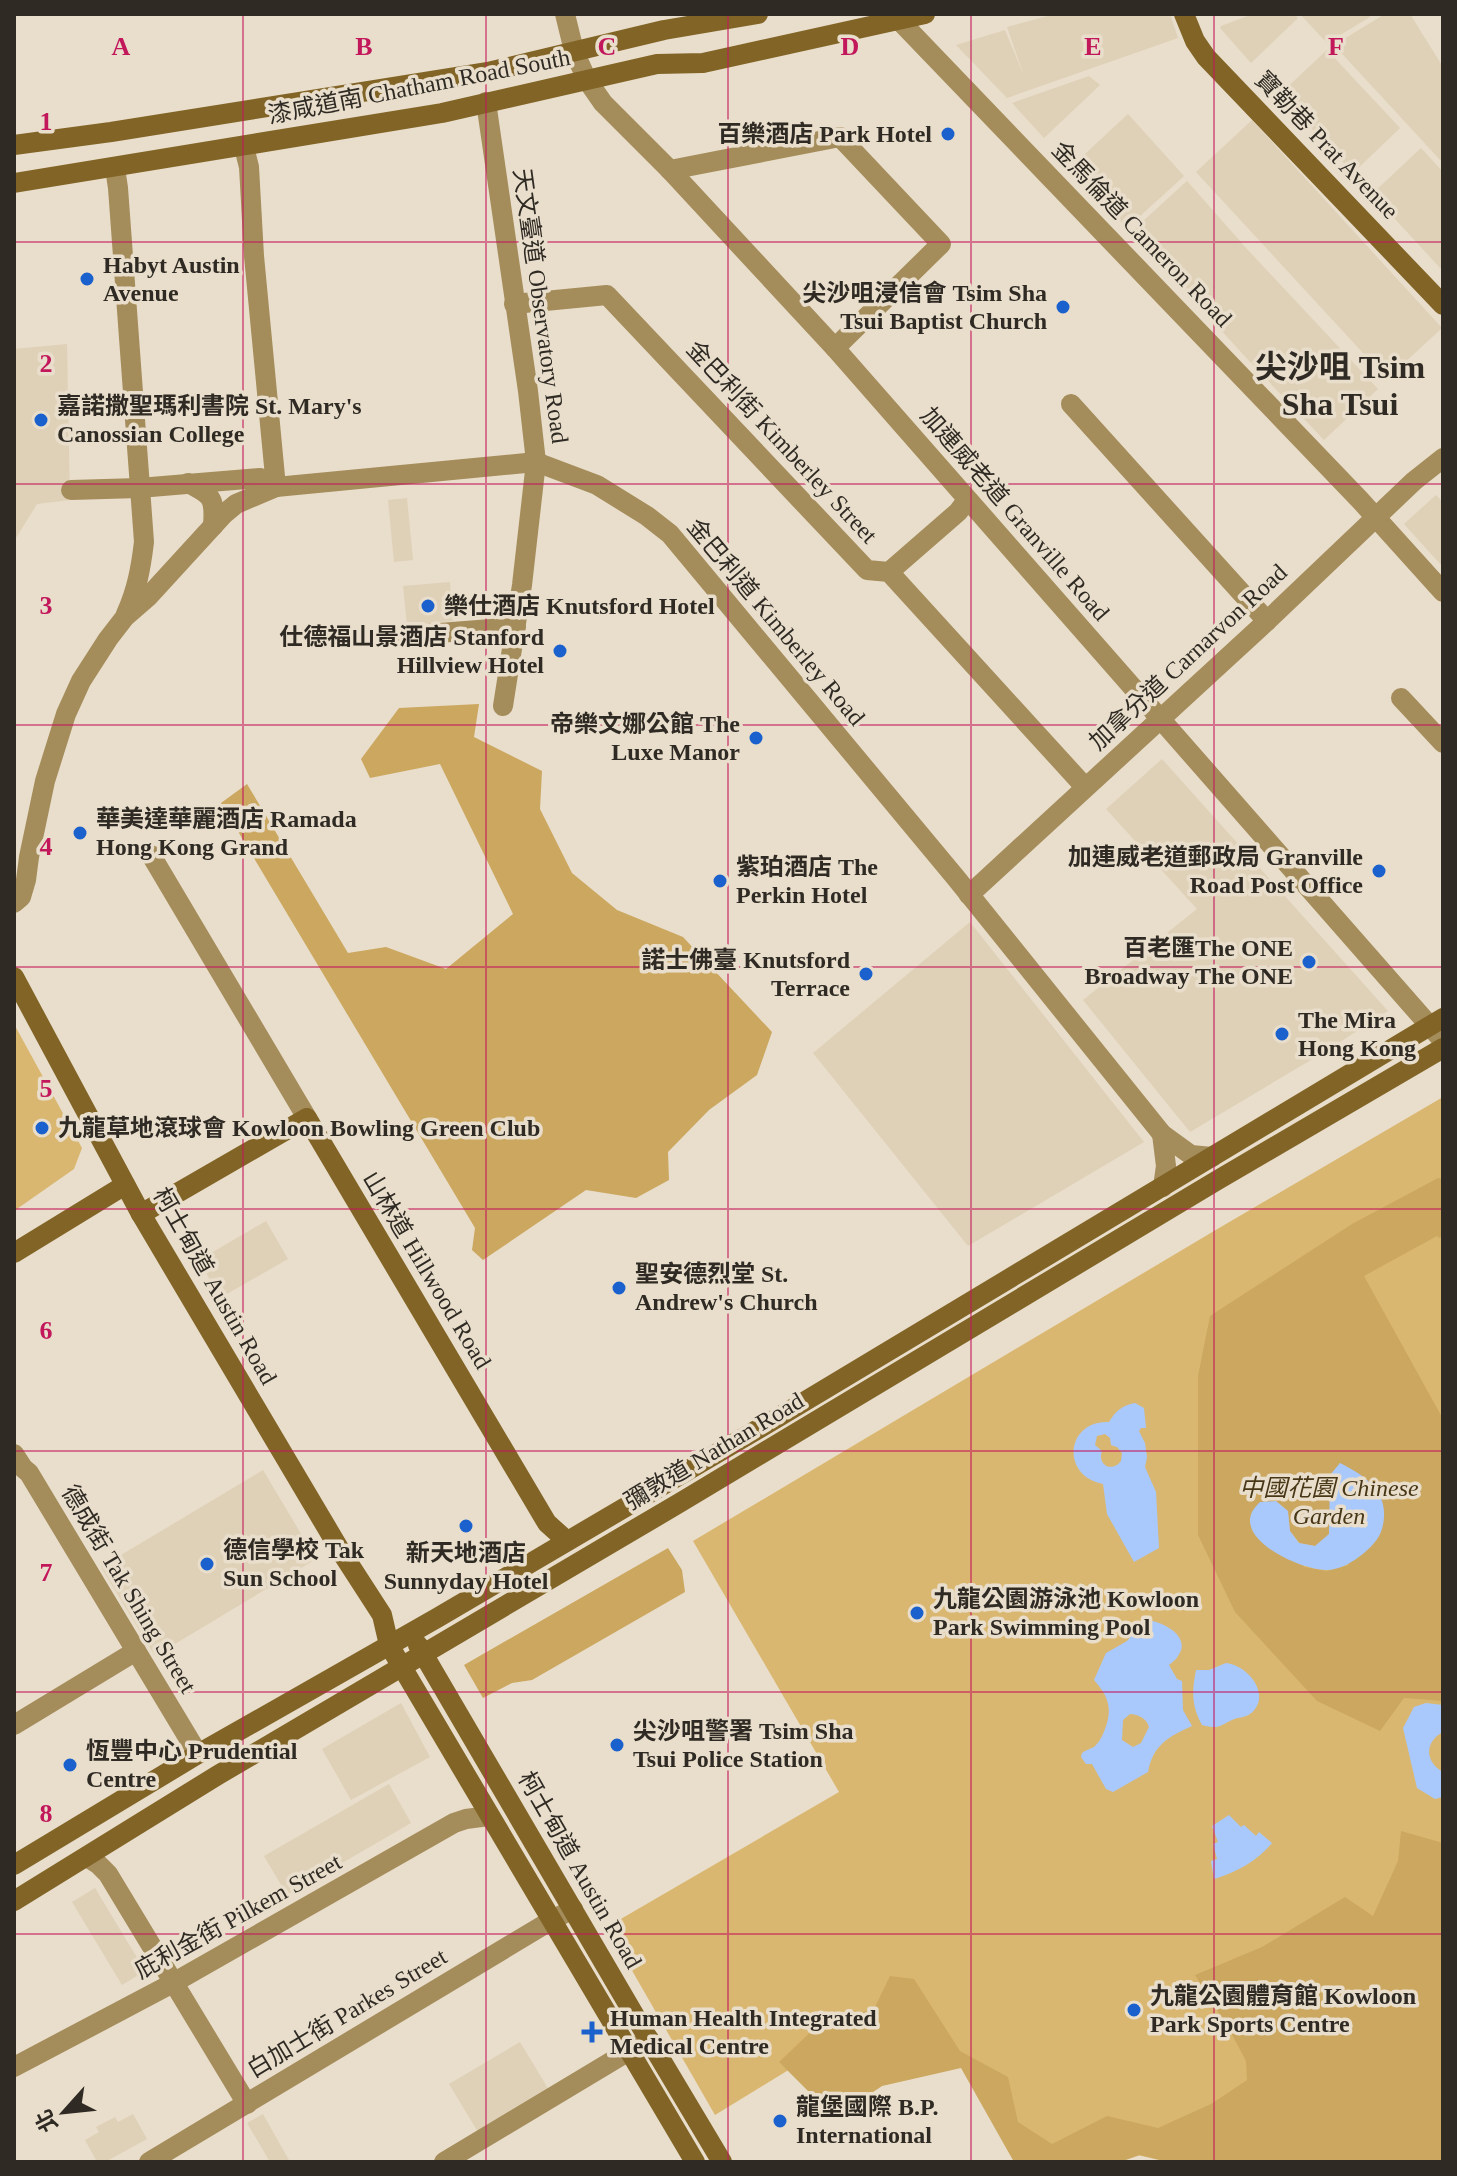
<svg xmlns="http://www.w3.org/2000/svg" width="1457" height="2176" viewBox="0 0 1457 2176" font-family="'Times New Roman','Noto Sans TC',serif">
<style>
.built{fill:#dfd1b7}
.green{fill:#dab770}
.forest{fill:#cba75f;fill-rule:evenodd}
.water{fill:#a9c9fd;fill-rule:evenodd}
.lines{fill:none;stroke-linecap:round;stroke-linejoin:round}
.street{stroke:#a48c5b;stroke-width:20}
.secondary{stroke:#816426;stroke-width:20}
.grid{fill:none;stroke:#c2185b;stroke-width:2;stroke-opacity:0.55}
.poi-dot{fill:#1b61cd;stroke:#e9decb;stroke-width:3}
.labels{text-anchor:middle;stroke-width:7;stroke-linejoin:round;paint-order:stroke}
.street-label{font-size:24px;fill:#2f2b24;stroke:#e9decb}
.poi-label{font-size:24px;font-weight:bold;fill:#2f2b24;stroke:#e9decb;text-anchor:start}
.park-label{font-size:24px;font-style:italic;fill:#473717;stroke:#e9decb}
.district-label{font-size:32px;font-weight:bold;fill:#2f2b24;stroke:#e9decb}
.grid-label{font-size:26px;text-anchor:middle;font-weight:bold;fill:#c2185b;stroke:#e9decb;stroke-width:7;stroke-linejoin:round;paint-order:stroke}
</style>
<rect width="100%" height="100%" fill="#e9decb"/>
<!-- built -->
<g class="built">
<polygon points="1055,14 1170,14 1178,38 1007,98 956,45 1005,30 1024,76 1007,27"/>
<polygon points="1253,14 1294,14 1298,18 1251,63 1220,28 1221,26"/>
<polygon points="1300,14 1368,14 1370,17 1327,43"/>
<polygon points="1385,14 1410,14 1443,67 1443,163 1334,45"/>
<polygon points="1327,50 1400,128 1353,173 1280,94"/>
<polygon points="1089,76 1100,85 1044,138 1012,103"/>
<polygon points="1128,114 1184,176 1127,228 1071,167"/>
<polygon points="1252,120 1442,328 1387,379 1196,172"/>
<polygon points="1421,148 1443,172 1443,271 1372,194"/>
<polygon points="1187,181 1247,249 1378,389 1324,440 1252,364 1253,362 1251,363 1131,232"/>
<polygon points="67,344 70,500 37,504 14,541 14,349"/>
<polygon points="1436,495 1443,502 1443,567 1404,524"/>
<polygon points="407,498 413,560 394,562 388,500"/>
<polygon points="450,582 453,621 407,625 403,586"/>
<polygon points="1162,759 1388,1011 1326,1051 1190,1132 1083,1000 1197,909 1106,809"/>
<polygon points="970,922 1144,1142 968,1246 813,1053"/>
<polygon points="266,1221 288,1259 220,1298 199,1260"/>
<polygon points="263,1470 316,1559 155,1656 101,1567"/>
<polygon points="401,1703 430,1757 351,1800 322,1749"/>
<polygon points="389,1784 411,1823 287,1895 264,1856"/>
<polygon points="95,1888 145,1971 122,1985 72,1902"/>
<polygon points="520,2042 549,2090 478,2132 449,2084"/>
<polygon points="133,2114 147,2139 105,2162 97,2162 85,2140 99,2132 96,2127 115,2117 118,2122"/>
<polygon points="263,2114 290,2162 270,2162 247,2123"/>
</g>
<!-- green -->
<g class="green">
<polygon points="14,1024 82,1148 74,1169 14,1211"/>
<polygon points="1443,1097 1443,2162 1168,2162 1120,2151 1040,2153 946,2040 831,2044 715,2115 607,1927 839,1792 693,1541 1214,1231"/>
</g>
<!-- forest -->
<g class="forest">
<polygon points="479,704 474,737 542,771 540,809 572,873 617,910 683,937 772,1032 757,1075 709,1110 668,1152 669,1180 636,1198 586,1190 483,1260 472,1250 475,1228 221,803 247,784 348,953 386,947 446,969 513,914 440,764 370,778 361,759 399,708"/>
<path d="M1438,1178L1443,1179V1236L1439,1238L1437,1236L1364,1276L1443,1419V1701L1404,1698L1380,1731L1317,1701L1235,1612L1198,1535V1376L1210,1316L1352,1224ZM1276,1501L1288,1511L1290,1531L1300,1543L1315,1546L1329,1535L1330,1515L1349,1565L1327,1571L1304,1567Z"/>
<polygon points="668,1548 682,1570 685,1592 532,1680 512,1683 483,1698 464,1665"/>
<polygon points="1401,1831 1443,1843 1443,2162 1168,2162 1140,2155 1120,2162 1014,2162 961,2068 882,2086 835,2118 779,2062 818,2025 874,2009 890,1976 914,1979 960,2051 1008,2077 1018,2122 1052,2144 1107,2116 1158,2128 1211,2104 1247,2080 1246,2061 1229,2029 1195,1975 1262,1947 1345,1897 1373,1916 1398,1861"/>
</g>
<!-- water -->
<g class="water">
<path d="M1135,1403L1144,1408L1146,1428H1141L1139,1431L1145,1443L1147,1457L1145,1467L1156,1492L1159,1548L1134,1562L1107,1514L1103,1484C1060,1476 1066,1420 1109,1422C1115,1412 1122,1405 1135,1403ZM1105,1434L1110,1438L1111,1445L1117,1447L1122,1453L1121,1461C1112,1473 1097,1465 1102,1451L1095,1445L1097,1436Z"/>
<path d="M1340,1463C1362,1474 1386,1489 1384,1517C1383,1533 1377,1542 1364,1553C1353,1562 1340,1570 1326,1570C1302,1570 1238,1542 1252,1512C1254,1508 1257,1505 1260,1502L1276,1501L1288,1511L1290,1531L1299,1543L1315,1546L1329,1534L1330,1475Z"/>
<path d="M1152,1621C1167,1624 1191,1638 1178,1656C1176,1660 1172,1662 1169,1665L1177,1679L1182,1681L1183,1710L1192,1726C1168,1737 1153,1745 1148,1772L1113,1792L1106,1789L1092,1764H1086L1081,1757L1082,1753C1086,1750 1090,1749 1094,1747C1099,1743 1103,1735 1105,1729C1113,1708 1108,1696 1094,1680L1106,1653L1127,1641L1138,1628ZM1130,1714C1138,1714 1147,1719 1149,1727L1141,1743L1133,1747L1122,1740L1123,1720Z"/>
<path d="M1226,1663C1248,1665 1273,1696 1250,1714C1244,1718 1238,1717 1232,1720C1218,1727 1218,1729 1202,1725C1191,1705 1192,1691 1196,1670H1209Z"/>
<path d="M1426,1703L1443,1705V1732C1424,1742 1425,1762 1443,1772V1797L1435,1799L1417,1788L1403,1728L1414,1707Z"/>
<path d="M1229,1815L1241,1827L1244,1825L1256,1836L1259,1832L1272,1843C1257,1861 1237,1872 1214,1879L1211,1861L1217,1859L1213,1844L1218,1842L1212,1826Z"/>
</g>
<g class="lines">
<!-- street -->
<g class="street">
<polyline points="565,14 574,51 587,80 603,103 670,170 835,348 1443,1041"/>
<polyline points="899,20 1360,500 1443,592"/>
<polyline points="486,102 528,391 536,462 522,585 503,706"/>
<polyline points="244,147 249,167 254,256 276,487"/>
<path d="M115,168L118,188L144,542C141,567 137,590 126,614"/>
<polyline points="670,170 840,137 941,244 835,348"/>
<polyline points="514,304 607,295 867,570 889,572 1085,787"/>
<polyline points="1071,404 1267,621"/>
<path d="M188,483C213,496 215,498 213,526"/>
<polyline points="71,490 139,488 260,478 276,487"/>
<polyline points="889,572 958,512 967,500"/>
<polyline points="361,639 516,627"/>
<polyline points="1401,698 1443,743"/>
<polyline points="151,855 307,1118"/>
<polyline points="969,895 1267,621 1414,481 1443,458"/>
<polyline points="14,903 21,897 26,880 29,857 45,781 66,714 81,681 108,639 125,617 148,597 224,514 236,504 276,487 536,462 597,485 647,516 670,534 956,878 1162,1134 1191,1155 1212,1157"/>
<polyline points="1162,1134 1166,1166 1163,1187"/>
<polyline points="14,1454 23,1468 29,1473 198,1754"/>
<polyline points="14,1725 136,1651"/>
<polyline points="87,1857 98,1864 108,1874 247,2104"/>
<polyline points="14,2067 173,1983 454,1823 466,1819 489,1816"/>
<polyline points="149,2162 552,1920 573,1909"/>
<polyline points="444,2162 649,2039"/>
</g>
<!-- secondary -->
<g class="secondary">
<polyline points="1184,14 1195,41 1206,57 1443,305"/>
<polyline points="14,145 111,132 488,72 664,30 758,14"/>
<polyline points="14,183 442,113 657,64 703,63 925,14"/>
<polyline points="14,977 141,1214 340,1550 382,1615 389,1645 695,2162"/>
<polyline points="141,1214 307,1118 547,1523 567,1541"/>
<polyline points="14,1253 125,1185"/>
<polyline points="418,1645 642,2028 722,2162"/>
<polyline points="14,1865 198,1754 437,1618 777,1418 1443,1018"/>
<polyline points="14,1901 218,1775 681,1502 1216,1181 1443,1048"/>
</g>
</g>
<!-- grid -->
<path class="grid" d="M243,14V2162M486,14V2162M728,14V2162M971,14V2162M1214,14V2162M14,242H1443M14,484H1443M14,725H1443M14,967H1443M14,1209H1443M14,1451H1443M14,1692H1443M14,1934H1443"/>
<!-- markers -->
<g class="poi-dot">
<circle cx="948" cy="134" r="8"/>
<circle cx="87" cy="279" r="8"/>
<circle cx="1063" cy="307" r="8"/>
<circle cx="41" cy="420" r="8"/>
<circle cx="428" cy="606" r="8"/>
<circle cx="560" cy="651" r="8"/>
<circle cx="756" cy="738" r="8"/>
<circle cx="80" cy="833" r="8"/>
<circle cx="1379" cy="871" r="8"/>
<circle cx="720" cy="881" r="8"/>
<circle cx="1309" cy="962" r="8"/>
<circle cx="866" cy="974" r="8"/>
<circle cx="1282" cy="1034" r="8"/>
<circle cx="42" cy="1128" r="8"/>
<circle cx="619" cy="1288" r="8"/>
<circle cx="466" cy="1526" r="8"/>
<circle cx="207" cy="1564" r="8"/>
<circle cx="917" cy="1613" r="8"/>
<circle cx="617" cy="1745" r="8"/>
<circle cx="70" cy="1765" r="8"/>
<circle cx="1134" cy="2010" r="8"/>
<path d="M588 2020h8v8h8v8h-8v8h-8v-8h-8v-8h8z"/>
<circle cx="780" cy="2121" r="8"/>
</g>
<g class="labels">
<!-- street labels -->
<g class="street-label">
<text transform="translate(419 86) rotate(-11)" y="8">漆咸道南 Chatham Road South</text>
<text transform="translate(1327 145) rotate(46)" y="8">寶勒巷 Prat Avenue</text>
<text transform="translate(1142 234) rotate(46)" y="8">金馬倫道 Cameron Road</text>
<text transform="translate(541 306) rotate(82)" y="8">天文臺道 Observatory Road</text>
<text transform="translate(782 442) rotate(47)" y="8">金巴利街 Kimberley Street</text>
<text transform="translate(1015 514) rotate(49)" y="8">加連威老道 Granville Road</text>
<text transform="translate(776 622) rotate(50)" y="8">金巴利道 Kimberley Road</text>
<text transform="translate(1188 657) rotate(-43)" y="8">加拿分道 Carnarvon Road</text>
<text transform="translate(427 1270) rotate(59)" y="8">山林道 Hillwood Road</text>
<text transform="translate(215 1286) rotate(60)" y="8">柯士甸道 Austin Road</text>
<text transform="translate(714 1451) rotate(-31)" y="8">彌敦道 Nathan Road</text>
<text transform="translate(129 1589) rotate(59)" y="8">德成街 Tak Shing Street</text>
<text transform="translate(580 1870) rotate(60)" y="8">柯士甸道 Austin Road</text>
<text transform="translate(238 1916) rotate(-29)" y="8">庇利金街 Pilkem Street</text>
<text transform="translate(347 2013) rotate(-31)" y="8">白加士街 Parkes Street</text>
</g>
<!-- poi labels -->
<g class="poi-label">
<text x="932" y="142" text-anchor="end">百樂酒店 Park Hotel</text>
<text x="103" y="273">Habyt Austin<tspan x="103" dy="28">Avenue</tspan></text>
<text x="1047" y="301" text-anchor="end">尖沙咀浸信會 Tsim Sha<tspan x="1047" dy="28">Tsui Baptist Church</tspan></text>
<text x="57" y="414">嘉諾撒聖瑪利書院 St. Mary's<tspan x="57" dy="28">Canossian College</tspan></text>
<text x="444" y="614">樂仕酒店 Knutsford Hotel</text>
<text x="544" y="645" text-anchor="end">仕德福山景酒店 Stanford<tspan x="544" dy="28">Hillview Hotel</tspan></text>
<text x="740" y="732" text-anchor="end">帝樂文娜公館 The<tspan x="740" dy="28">Luxe Manor</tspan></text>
<text x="96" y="827">華美達華麗酒店 Ramada<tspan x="96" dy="28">Hong Kong Grand</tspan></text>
<text x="1363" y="865" text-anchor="end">加連威老道郵政局 Granville<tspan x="1363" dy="28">Road Post Office</tspan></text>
<text x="736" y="875">紫珀酒店 The<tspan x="736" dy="28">Perkin Hotel</tspan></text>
<text x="1293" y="956" text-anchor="end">百老匯The ONE<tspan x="1293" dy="28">Broadway The ONE</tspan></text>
<text x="850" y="968" text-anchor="end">諾士佛臺 Knutsford<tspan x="850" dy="28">Terrace</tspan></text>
<text x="1298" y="1028">The Mira<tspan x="1298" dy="28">Hong Kong</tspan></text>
<text x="58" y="1136">九龍草地滾球會 Kowloon Bowling Green Club</text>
<text x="635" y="1282">聖安德烈堂 St.<tspan x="635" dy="28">Andrew's Church</tspan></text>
<text x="223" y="1558">德信學校 Tak<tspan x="223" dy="28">Sun School</tspan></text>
<text x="466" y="1561" text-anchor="middle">新天地酒店<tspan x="466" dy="28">Sunnyday Hotel</tspan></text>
<text x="933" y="1607">九龍公園游泳池 Kowloon<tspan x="933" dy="28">Park Swimming Pool</tspan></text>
<text x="633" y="1739">尖沙咀警署 Tsim Sha<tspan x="633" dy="28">Tsui Police Station</tspan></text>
<text x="86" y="1759">恆豐中心 Prudential<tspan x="86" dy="28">Centre</tspan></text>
<text x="1150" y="2004">九龍公園體育館 Kowloon<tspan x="1150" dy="28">Park Sports Centre</tspan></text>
<text x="610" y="2026">Human Health Integrated<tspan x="610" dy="28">Medical Centre</tspan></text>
<text x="796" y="2115">龍堡國際 B.P.<tspan x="796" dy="28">International</tspan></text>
</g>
<!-- park labels -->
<g class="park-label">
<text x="1329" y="1496">中國花園 Chinese<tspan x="1329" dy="28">Garden</tspan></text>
</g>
<!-- district labels -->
<g class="district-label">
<text x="1340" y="378">尖沙咀 Tsim<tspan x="1340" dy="37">Sha Tsui</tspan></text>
</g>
</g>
<g class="grid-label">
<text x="121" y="55">A</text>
<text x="364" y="55">B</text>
<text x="607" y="55">C</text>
<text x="850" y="55">D</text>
<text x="1093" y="55">E</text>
<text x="1336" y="55">F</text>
<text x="46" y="130">1</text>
<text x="46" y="372">2</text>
<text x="46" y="614">3</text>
<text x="46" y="855">4</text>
<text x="46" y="1097">5</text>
<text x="46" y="1339">6</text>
<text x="46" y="1581">7</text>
<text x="46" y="1822">8</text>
</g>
<!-- border -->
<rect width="1457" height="2176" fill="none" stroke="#2f2b24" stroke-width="32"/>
<!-- north arrow -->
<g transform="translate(64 2112) rotate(243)" stroke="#e9decb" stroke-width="6" paint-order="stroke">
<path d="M0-6L14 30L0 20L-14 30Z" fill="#2f2b24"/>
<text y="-12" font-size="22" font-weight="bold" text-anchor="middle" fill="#2f2b24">北</text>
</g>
</svg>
